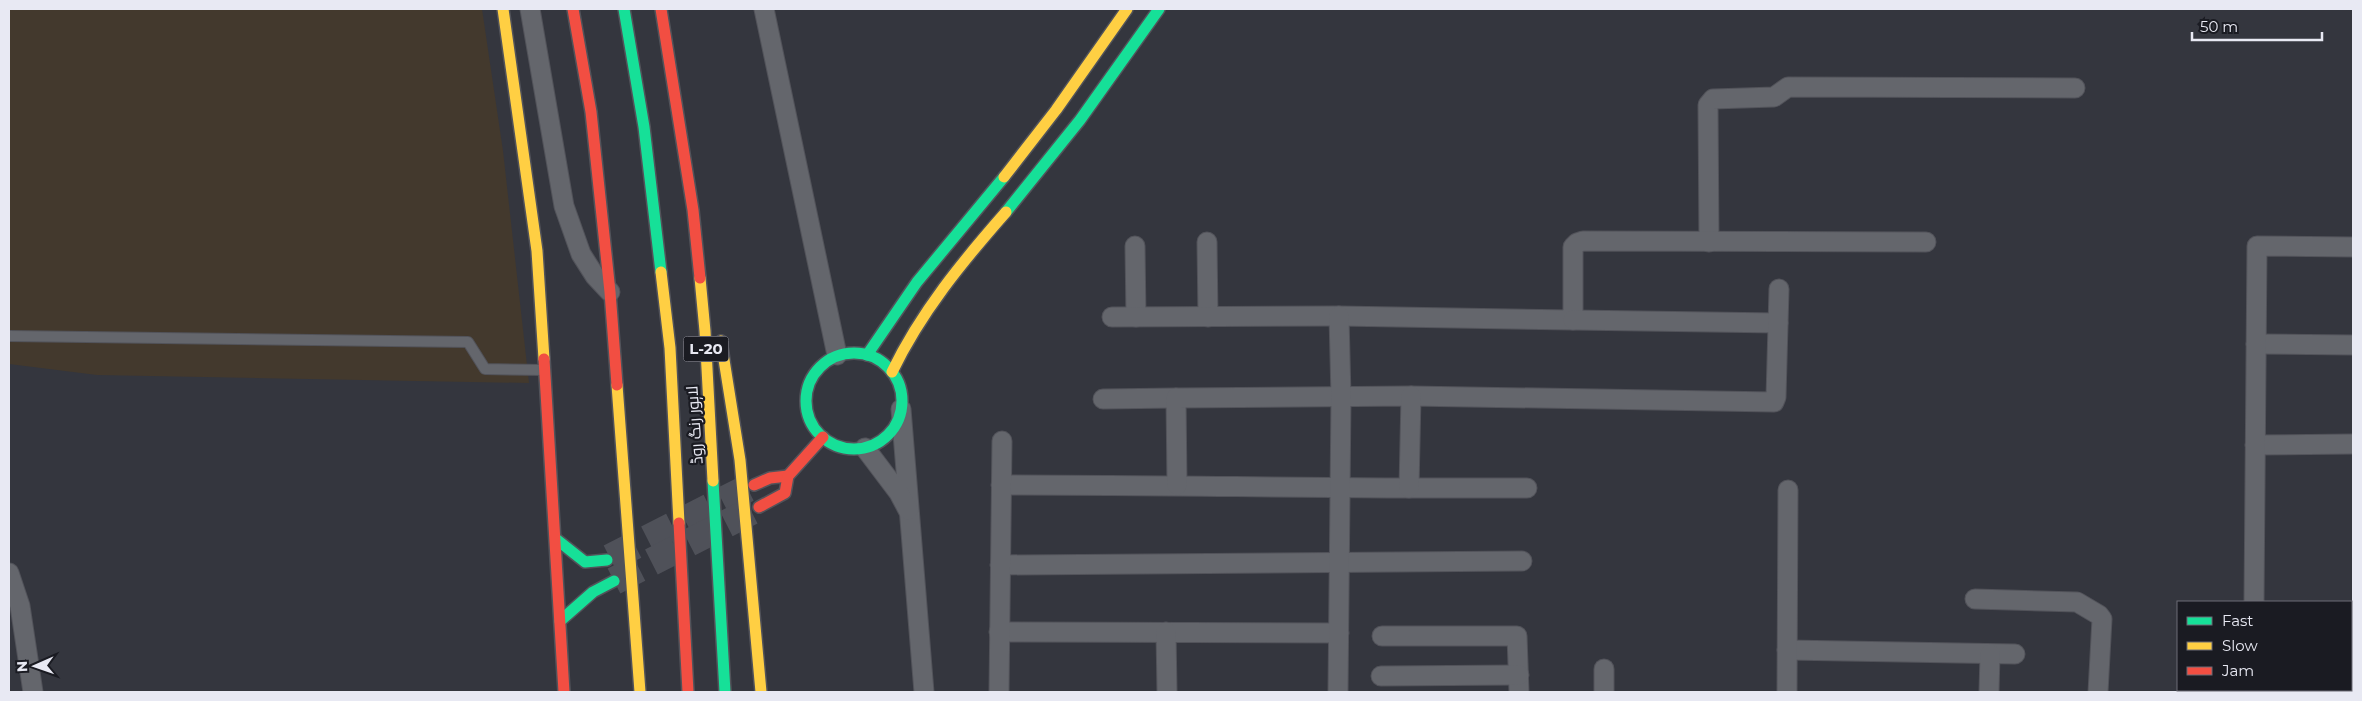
<svg xmlns="http://www.w3.org/2000/svg" width="2362" height="701" viewBox="0 0 2362 701" font-family="Montserrat,Cairo,sans-serif">
<style>
.industrial{fill:#43392d}
.lines{fill:none;stroke-linecap:round;stroke-linejoin:round}
.secondary-tunnel{stroke:#4f5159;stroke-width:28;stroke-dasharray:28 14;stroke-linecap:butt}
.lane-casing{stroke:#52535a;stroke-width:12}
.street-casing{stroke:#52535a;stroke-width:21}
.fast-casing{stroke:#52535a;stroke-width:14}
.slow-casing{stroke:#52535a;stroke-width:14}
.jam-casing{stroke:#52535a;stroke-width:14}
.lane{stroke:#64666c;stroke-width:10}
.street{stroke:#64666c;stroke-width:19}
.fast{stroke:#16e098;stroke-width:11}
.slow{stroke:#ffcf43;stroke-width:11}
.jam{stroke:#f24e42;stroke-width:11}
.labels{text-anchor:middle;stroke-width:4.5;stroke-linejoin:round;paint-order:stroke}
.shield{fill:#1a1b22;stroke:#aaabb4;stroke-width:1}
.shield-label{font-size:15px;font-weight:bold;fill:#e8e9f3}
.street-label{font-size:16px;fill:#e8e9f3;stroke:#1a1b22}
</style>
<rect width="100%" height="100%" fill="#34363e"/>
<!-- industrial -->
<polygon class="industrial" points="9,9 482,9 503,151 529,383 97,375 9,364"/>
<g class="lines">
<!-- secondary-tunnel -->
<g class="secondary-tunnel">
<polyline points="610,558 754,485"/>
<polyline points="614,581 759,507"/>
</g>
<!-- lane casing -->
<g class="lane-casing">
<polyline id="lane" points="9,336 468,342 485,369 544,370"/>
</g>
<!-- street casing -->
<g class="street-casing">
<g id="street">
<polyline points="530,9 564,206 581,254 595,276 610,292"/>
<polyline points="764,9 837,355"/>
<polyline points="1207,242 1208,317"/>
<polyline points="1709,242 1708,105 1713,99 1774,97 1788,87 2075,88"/>
<polyline points="1135,246 1136,317"/>
<polyline points="1112,317 1339,316 1573,320 1573,247 1577,243 1583,241 1926,242"/>
<polyline points="1573,320 1778,323"/>
<polyline points="2256,344 2353,345"/>
<polyline points="1103,399 1176,398"/>
<polyline points="901,409 924,692"/>
<polyline points="2255,445 2353,444"/>
<polyline points="865,448 899,493 908,510"/>
<path d="M1001,485C1177,485 1352,489 1527,488"/>
<polyline points="1177,485 1176,398 1411,396 1774,402 1776,397 1779,289"/>
<polyline points="1409,488 1411,396"/>
<polyline points="1000,565 1522,561"/>
<polyline points="9,573 20,606 33,692"/>
<polyline points="1975,599 2077,602 2099,615 2102,619 2098,692"/>
<polyline points="2254,602 2257,246 2353,247"/>
<polyline points="999,632 1339,633"/>
<polyline points="1166,632 1167,692"/>
<polyline points="1382,636 1517,636 1519,692"/>
<polyline points="1787,650 2015,654"/>
<polyline points="1604,669 1604,692"/>
<polyline points="1381,676 1519,675"/>
<polyline points="999,692 1002,441"/>
<polyline points="1338,692 1341,397 1339,316"/>
<polyline points="1787,692 1788,490"/>
<polyline points="1989,692 1990,654"/>
<polyline points="2254,692 2254,690"/>
</g>
</g>
<!-- fast casing -->
<g class="fast-casing">
<g id="fast">
<polyline points="624,9 644,127 661,272"/>
<polyline points="1006,212 1080,120 1159,9"/>
<circle cx="854" cy="401" r="48"/>
<polyline points="867,355 917,282 1004,177"/>
<polyline points="713,481 725,692"/>
<polyline points="556,539 585,562 607,560"/>
<polyline points="560,621 593,592 614,581"/>
</g>
</g>
<!-- slow casing -->
<g class="slow-casing">
<g id="slow">
<polyline points="503,9 537,251 544,359"/>
<polyline points="1004,177 1056,110 1127,9"/>
<polyline points="661,272 670,348 679,523"/>
<polyline points="700,278 705,331 713,481"/>
<polyline points="721,341 740,460 761,692"/>
<path d="M892,372C921,312 962,262 1006,212"/>
<polyline points="617,385 640,692"/>
</g>
</g>
<!-- jam casing -->
<g class="jam-casing">
<g id="jam">
<polyline points="573,9 591,112 610,292 617,385"/>
<polyline points="661,9 693,210 700,278"/>
<polyline points="544,359 564,692"/>
<polyline points="754,485 770,478 788,476"/>
<polyline points="759,507 785,493 788,476 823,437"/>
<polyline points="679,523 688,692"/>
</g>
</g>
<!-- lane -->
<use href="#lane" class="lane"/>
<!-- street -->
<use href="#street" class="street"/>
<!-- fast -->
<use href="#fast" class="fast"/>
<!-- slow -->
<use href="#slow" class="slow"/>
<!-- jam -->
<use href="#jam" class="jam"/>
</g>
<g class="labels">
<!-- shield labels -->
<rect class="shield" x="683.5" y="336.5" width="45" height="25" rx="4"/>
<g class="shield-label">
<text x="706" y="354">L-20</text>
</g>
<!-- street labels -->
<g class="street-label">
<text transform="translate(694 425) rotate(-94)" y="6">لاہور رنگ روڈ</text>
</g>
</g>
<!-- border -->
<rect width="2362" height="701" fill="none" stroke="#e8e9f3" stroke-width="20"/>
<!-- legend -->
<rect x="2177" y="601" width="175" height="90" fill="#1a1b22" stroke="#6c6d76"/>
<rect x="2187" y="617" width="25" height="8" fill="#16e098" stroke="#6c6d76"/>
<text x="2222" y="626" font-size="15" fill="#e8e9f3">Fast</text>
<rect x="2187" y="642" width="25" height="8" fill="#ffcf43" stroke="#6c6d76"/>
<text x="2222" y="651" font-size="15" fill="#e8e9f3">Slow</text>
<rect x="2187" y="667" width="25" height="8" fill="#f24e42" stroke="#6c6d76"/>
<text x="2222" y="676" font-size="15" fill="#e8e9f3">Jam</text>
<!-- north arrow -->
<g transform="translate(35 666) rotate(268)" stroke="#1a1b22" stroke-width="4" paint-order="stroke">
<path d="M0-4L9 19L0 12L-9 19Z" fill="#e8e9f3"/>
<text y="-8" font-size="14" font-weight="bold" text-anchor="middle" fill="#e8e9f3">N</text>
</g>
<!-- scale -->
<path d="M2192 32v8h130v-8" fill="none" stroke="#e8e9f3" stroke-width="2.5"/>
<text x="2200" y="32" font-size="15" fill="#e8e9f3" stroke="#1a1b22" stroke-width="4" paint-order="stroke">50 m</text>
</svg>
